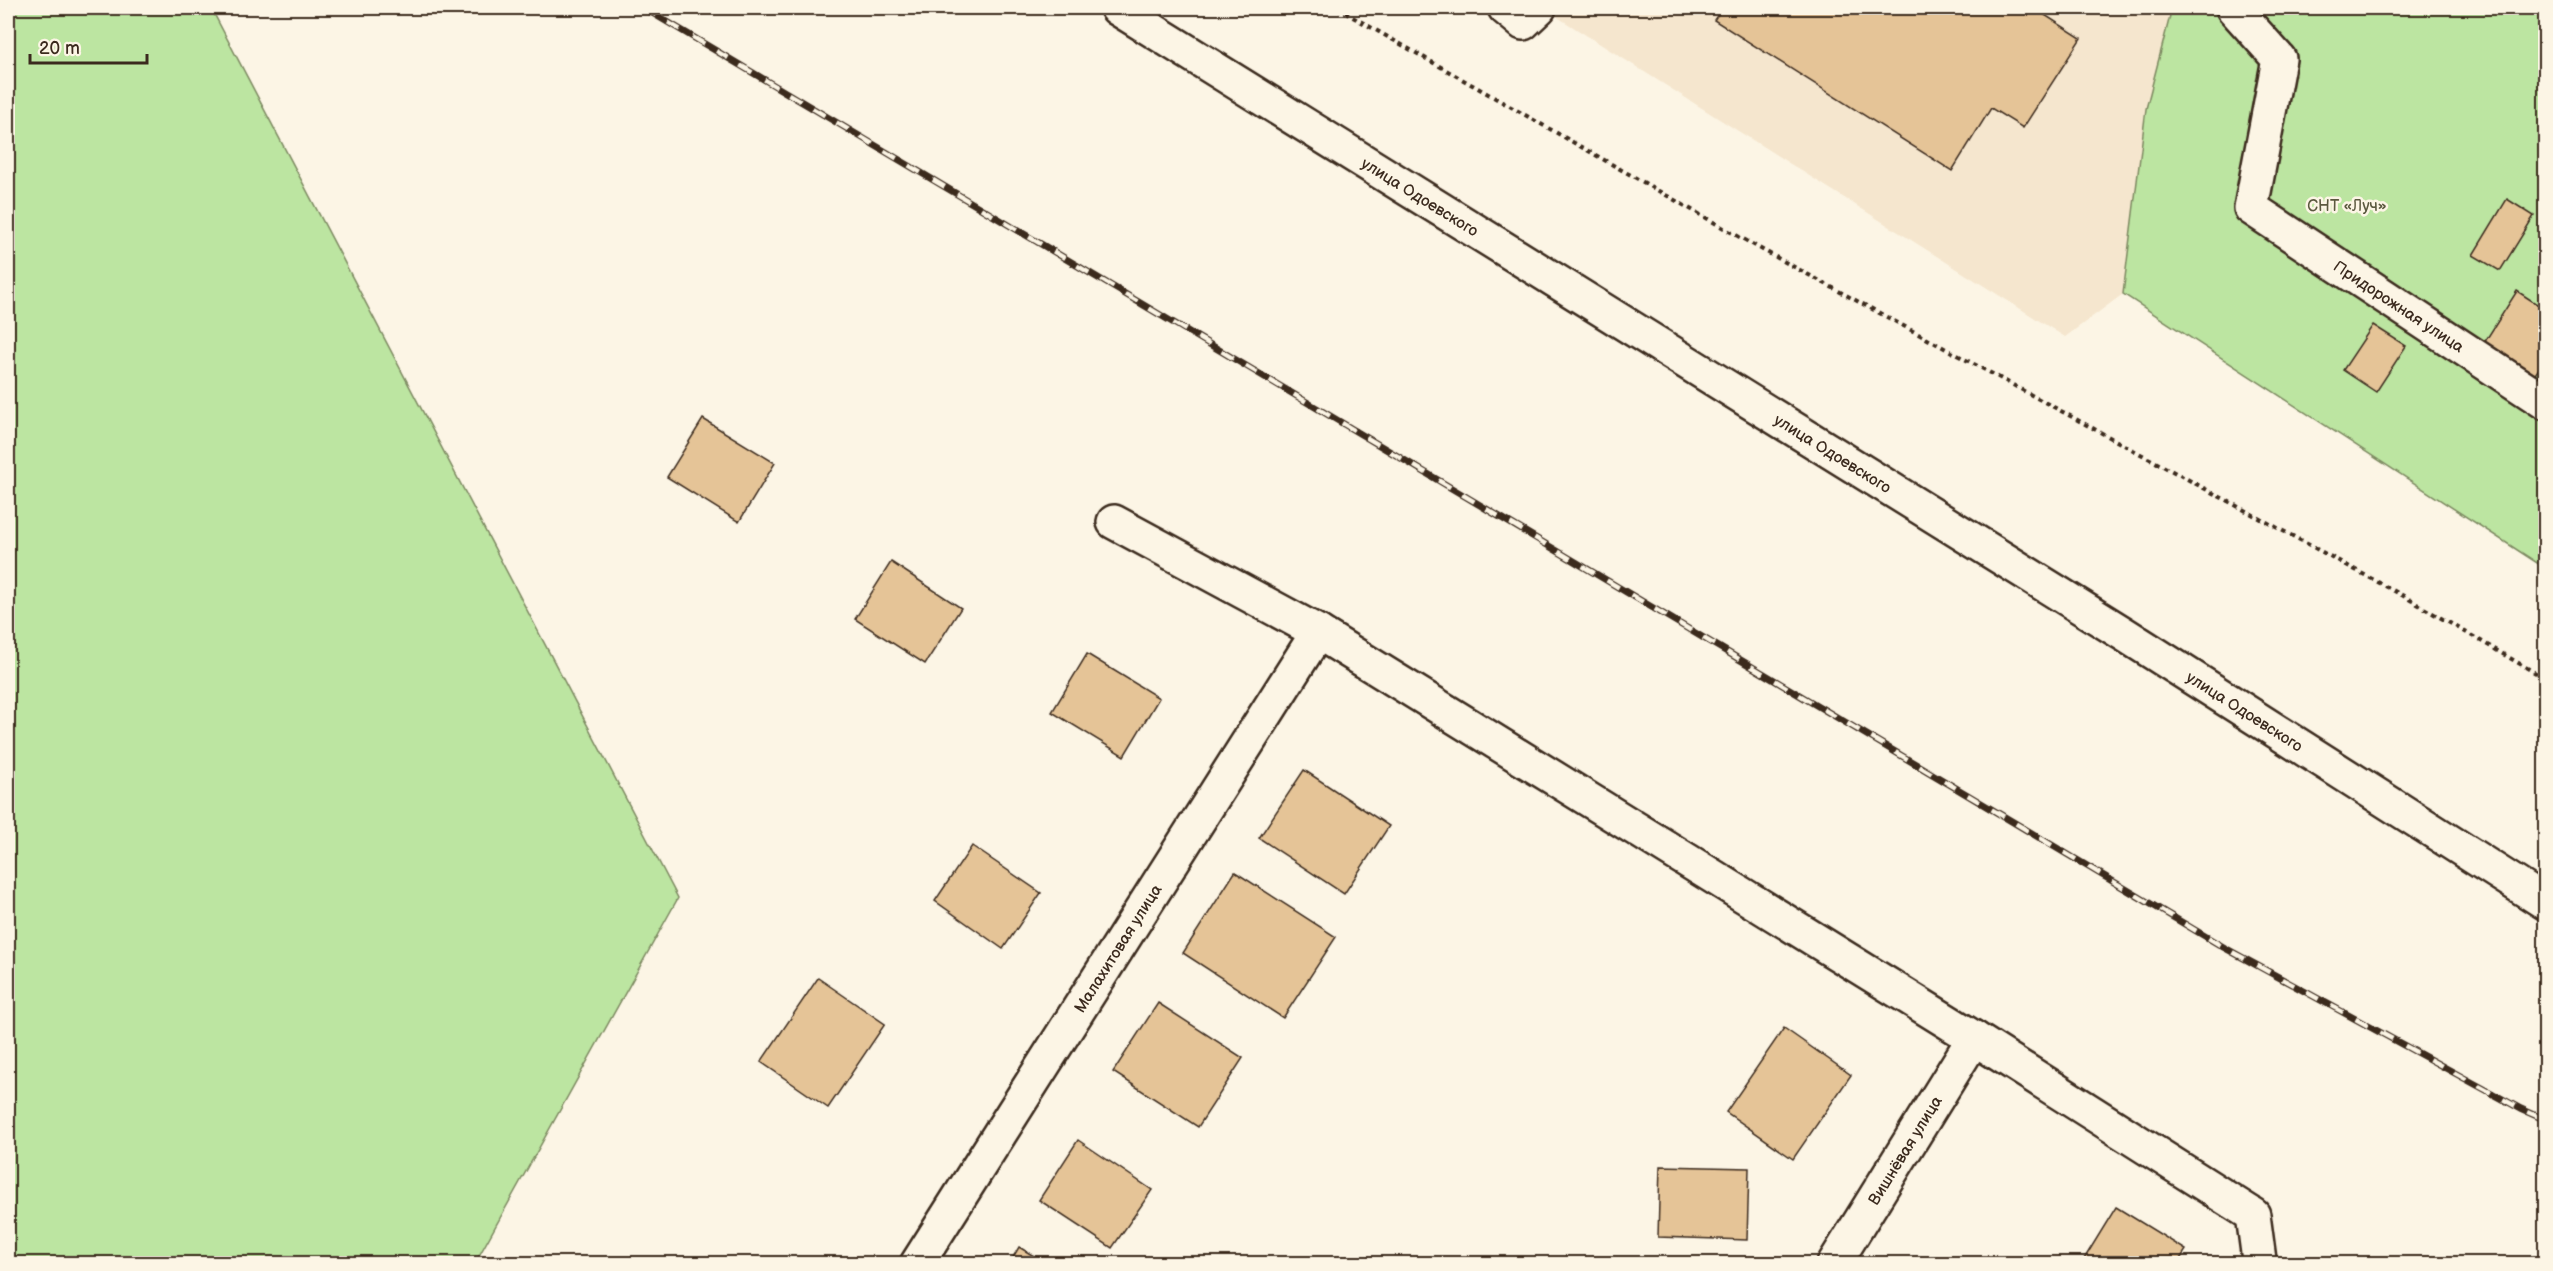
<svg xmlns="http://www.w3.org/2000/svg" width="2553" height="1271" viewBox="0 0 2553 1271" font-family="'Balsamiq Sans',sans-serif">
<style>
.built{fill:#f5e6ce}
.green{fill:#bce5a1;stroke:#7c8860;stroke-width:1.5}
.building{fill:#e5c497;stroke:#3b2a1e;stroke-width:1.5}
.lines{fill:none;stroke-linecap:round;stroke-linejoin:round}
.minor-casing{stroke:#3b2a1e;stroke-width:38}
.path{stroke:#3b2a1e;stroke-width:4;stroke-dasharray:4.5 4.5;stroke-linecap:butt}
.minor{stroke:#fcf5e5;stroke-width:33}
.rail-casing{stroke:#3b2a1e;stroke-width:7}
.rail{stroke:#fcf5e5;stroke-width:4.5;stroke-dasharray:14;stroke-linecap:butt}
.labels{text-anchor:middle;stroke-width:5;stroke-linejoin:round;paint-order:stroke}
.street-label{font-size:16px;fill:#3b2a1e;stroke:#fcf5e5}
.park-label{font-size:16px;fill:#5b593f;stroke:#fcf5e5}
</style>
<rect width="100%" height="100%" fill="#fcf5e5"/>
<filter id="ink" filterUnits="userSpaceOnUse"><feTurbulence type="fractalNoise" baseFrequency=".0167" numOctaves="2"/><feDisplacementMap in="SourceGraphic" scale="12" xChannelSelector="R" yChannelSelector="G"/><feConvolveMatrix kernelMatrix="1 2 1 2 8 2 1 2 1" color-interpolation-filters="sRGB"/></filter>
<g filter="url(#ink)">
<!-- built -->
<polygon class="built" points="1543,8 2172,8 2146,109 2123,294 2065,337"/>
<!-- green -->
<g class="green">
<polygon points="8,8 211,8 678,898 475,1263 8,1263"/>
<polygon points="2172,8 2545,8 2545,568 2123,294 2146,109"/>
</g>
<!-- building -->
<g class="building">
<polygon points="1722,8 2034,8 2081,38 2023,128 1991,108 1952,171 1714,20"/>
<polygon points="2507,199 2534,216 2500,271 2473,255"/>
<polygon points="2517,291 2546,310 2546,358 2534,376 2484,343"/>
<polygon points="2373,325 2406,346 2376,392 2343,370"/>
<polygon points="703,419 775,463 739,522 667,477"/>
<polygon points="891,562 961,608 925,664 855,619"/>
<polygon points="1087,654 1159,698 1124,756 1052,712"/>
<polygon points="1304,770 1389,826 1344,894 1259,838"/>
<polygon points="972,846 1041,893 1003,949 935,901"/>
<polygon points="1235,872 1336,937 1283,1018 1183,953"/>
<polygon points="818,978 885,1024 828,1108 761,1062"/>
<polygon points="1158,1003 1243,1058 1198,1127 1113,1072"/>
<polygon points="1784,1028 1851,1075 1793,1159 1726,1112"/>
<polygon points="1078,1140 1152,1190 1112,1248 1039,1200"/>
<polygon points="1660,1166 1749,1168 1747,1240 1658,1237"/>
<polygon points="2116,1207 2186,1250 2177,1264 2081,1264"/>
<polygon points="1019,1247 1047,1264 1009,1264"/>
</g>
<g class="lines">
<!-- minor casing -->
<g class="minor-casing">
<g id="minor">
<path id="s1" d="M1117,8L2124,634L2546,903"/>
<polyline points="1505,8 1523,23 1539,8"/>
<path id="s2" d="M2233,8L2279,59L2251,208L2546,403"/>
<polyline points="1114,522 1318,632 1974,1038 2253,1215 2259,1260 2257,1264"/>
<path id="s3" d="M917,1264L1318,632"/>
<path id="s4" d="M1834,1264L1974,1038"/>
</g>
</g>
<!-- path -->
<polyline class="path" points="1337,8 1759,248 2400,594 2546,679"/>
<!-- minor -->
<use href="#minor" class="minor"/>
<!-- rail casing -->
<g class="rail-casing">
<polyline id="rail" points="644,8 2225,948 2521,1109 2546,1120"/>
</g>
<!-- rail -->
<use href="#rail" class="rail"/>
</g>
</g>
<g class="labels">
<!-- street labels -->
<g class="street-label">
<text dy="6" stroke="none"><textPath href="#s1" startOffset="357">улица Одоевского</textPath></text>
<text dy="6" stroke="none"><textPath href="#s2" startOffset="398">Придорожная улица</textPath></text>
<text dy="6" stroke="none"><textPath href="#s1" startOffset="843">улица Одоевского</textPath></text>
<text dy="6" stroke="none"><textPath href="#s1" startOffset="1329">улица Одоевского</textPath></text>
<text dy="6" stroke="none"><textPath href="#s3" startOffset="374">Малахитовая улица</textPath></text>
<text dy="6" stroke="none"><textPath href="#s4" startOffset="134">Вишнёвая улица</textPath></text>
</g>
<!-- park labels -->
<g class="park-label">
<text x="2347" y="211">СНТ «Луч»</text>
</g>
</g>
<!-- margin -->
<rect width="2553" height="1271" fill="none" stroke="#fcf5e5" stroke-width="30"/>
<rect x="15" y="15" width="2523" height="1241" fill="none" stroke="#3b2a1e" stroke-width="2" filter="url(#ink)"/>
<!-- scale -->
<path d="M30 54v9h117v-9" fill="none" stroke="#3b2a1e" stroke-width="3"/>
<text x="39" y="54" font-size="18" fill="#3b2a1e" stroke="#fcf5e5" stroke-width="4.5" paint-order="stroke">20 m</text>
</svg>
